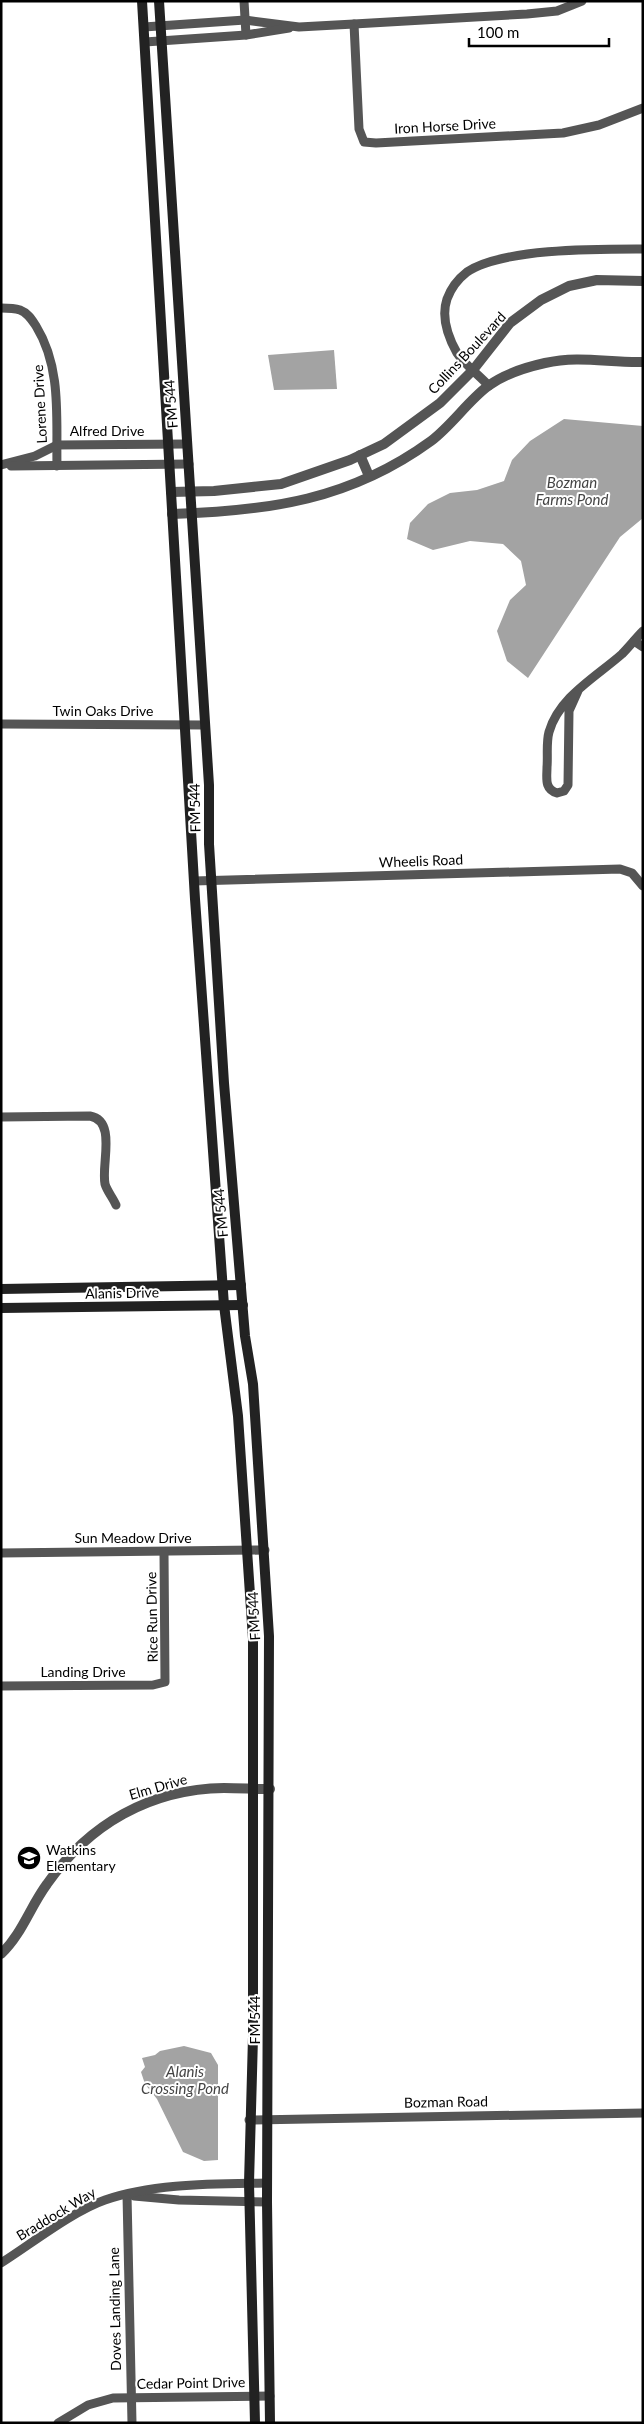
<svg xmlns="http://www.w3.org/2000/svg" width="644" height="2424" viewBox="0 0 644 2424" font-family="Lato,sans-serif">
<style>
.water{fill:#a3a3a3}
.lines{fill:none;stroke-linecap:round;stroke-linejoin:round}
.minor{stroke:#555;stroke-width:9}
.tertiary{stroke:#555;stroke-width:10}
.secondary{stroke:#222;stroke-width:10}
.labels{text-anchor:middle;stroke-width:4;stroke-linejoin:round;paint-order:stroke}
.street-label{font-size:14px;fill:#000;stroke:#fff}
.poi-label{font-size:14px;fill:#000;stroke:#fff;text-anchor:start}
.water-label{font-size:15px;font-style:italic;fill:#444;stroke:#fff}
</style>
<rect width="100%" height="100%" fill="#fff"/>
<!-- water -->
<g class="water">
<polygon points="334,350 337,389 274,390 268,355"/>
<polygon points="564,419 643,426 643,518 620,537 528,678 507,661 497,631 510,600 526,585 521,561 503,544 470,541 433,550 407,539 410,523 428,504 450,493 477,490 504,481 512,460 530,441"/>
<polygon points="184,2046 211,2053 218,2065 218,2160 204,2161 183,2152 157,2099 145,2084 141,2072 145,2067 142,2058 155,2055 160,2051"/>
</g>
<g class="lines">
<!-- minor -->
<g class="minor">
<polyline points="244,1 246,35"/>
<polyline points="354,24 359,129 364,142 376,143 563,133 599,125 643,108"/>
<polyline points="144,27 245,20 299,27 354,24 527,14 557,11 582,1"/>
<polyline points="145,42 246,35 289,28"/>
<path d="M1,308C8,308 14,308 20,310C28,313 32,320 36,326C62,368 56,419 57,466"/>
<path d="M489,386C479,375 465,365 457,353C448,337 441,317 447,299C451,288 458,279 467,272C502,248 600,249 643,249"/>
<polyline points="1,465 35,456 57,445 187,444"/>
<polyline points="11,466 189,464"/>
<polyline points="634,641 643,647"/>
<path d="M578,691L569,711L568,785L564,791L557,793C544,789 547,778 547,767C548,756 546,743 549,732C559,697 596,677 622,654C629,647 636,638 643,631"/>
<polyline points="1,724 205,725"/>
<polyline points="194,881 620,869 632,873 643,886"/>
<path d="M1,1117L90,1116C117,1121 101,1164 105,1184C107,1191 113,1198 116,1205"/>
<polyline points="1,1553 265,1550"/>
<polyline points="1,1686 153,1685 165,1682 164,1552"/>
<polyline points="249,2120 643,2113"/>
<polyline points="127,2195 132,2423"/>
<polyline points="134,2196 179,2200 267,2202"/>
<path d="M1,2263C31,2244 73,2211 105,2200C153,2183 216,2184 267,2183"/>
<polyline points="58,2423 88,2405 113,2398 270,2396"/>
</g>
<!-- tertiary -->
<g class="tertiary">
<polyline points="360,455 369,476"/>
<polyline points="171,492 214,491 281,484 350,460 384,444 440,403 473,370 510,323 541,300 569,286 597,280 643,281"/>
<path d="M172,514C269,511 350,500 431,441C452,425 468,401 488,386C503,375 527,367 545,363C579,355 609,363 643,362"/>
<path d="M1,1954C22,1934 30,1907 47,1884C89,1824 150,1789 224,1788C239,1788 255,1789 270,1789"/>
</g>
<!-- secondary -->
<g class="secondary">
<polyline points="142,1 195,899 224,1305 238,1416 253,1639 253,2037 249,2183 255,2423"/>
<polyline points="159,1 209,785 209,844 224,1083 245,1336 253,1384 269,1636 267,2202 270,2423"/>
<polyline points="1,1289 241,1285"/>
<polyline points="1,1308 243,1305"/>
</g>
</g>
<!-- icons -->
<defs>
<g id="school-disc" transform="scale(1.25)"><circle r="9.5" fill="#000" stroke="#fff"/><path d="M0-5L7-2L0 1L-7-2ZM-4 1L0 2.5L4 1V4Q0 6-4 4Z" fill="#fff"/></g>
</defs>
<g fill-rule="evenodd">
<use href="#school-disc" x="29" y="1858"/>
</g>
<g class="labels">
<!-- street labels -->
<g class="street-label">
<text transform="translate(445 126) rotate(-3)" y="5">Iron Horse Drive</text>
<text transform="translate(467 353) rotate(-47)" y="5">Collins Boulevard</text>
<text transform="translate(40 404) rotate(-93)" y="5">Lorene Drive</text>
<text transform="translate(171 404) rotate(-94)" y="5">FM 544</text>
<text x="107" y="436">Alfred Drive</text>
<text x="103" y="716">Twin Oaks Drive</text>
<text transform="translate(195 808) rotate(-91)" y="5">FM 544</text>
<text transform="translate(421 861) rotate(-2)" y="5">Wheelis Road</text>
<text transform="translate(221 1213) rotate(-95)" y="5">FM 544</text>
<text transform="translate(122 1293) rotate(-1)" y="5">Alanis Drive</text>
<text x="133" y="1543">Sun Meadow Drive</text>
<text transform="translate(254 1616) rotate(-93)" y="5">FM 544</text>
<text transform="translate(152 1617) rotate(-91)" y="5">Rice Run Drive</text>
<text x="83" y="1677">Landing Drive</text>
<text transform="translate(158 1787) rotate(-16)" y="5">Elm Drive</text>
<text transform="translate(255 2020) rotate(-90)" y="5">FM 544</text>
<text transform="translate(446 2102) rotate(-1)" y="5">Bozman Road</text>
<text transform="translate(56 2214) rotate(-31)" y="5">Braddock Way</text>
<text transform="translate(115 2309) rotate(-91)" y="5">Doves Landing Lane</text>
<text transform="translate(191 2383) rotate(-1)" y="5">Cedar Point Drive</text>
</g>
<!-- poi labels -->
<g class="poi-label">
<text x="46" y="1855">Watkins<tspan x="46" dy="16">Elementary</tspan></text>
</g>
<!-- water labels -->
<g class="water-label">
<text x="572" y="488">Bozman<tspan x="572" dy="17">Farms Pond</tspan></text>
<text x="185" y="2077">Alanis<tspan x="185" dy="17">Crossing Pond</tspan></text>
</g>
</g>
<!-- border -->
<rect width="644" height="2424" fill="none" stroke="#000000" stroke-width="5"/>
<!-- scale -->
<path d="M469 38v8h140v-8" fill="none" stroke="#000000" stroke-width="2.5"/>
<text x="477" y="38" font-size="15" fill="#000000" stroke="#ffffff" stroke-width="4" paint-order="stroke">100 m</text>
</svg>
